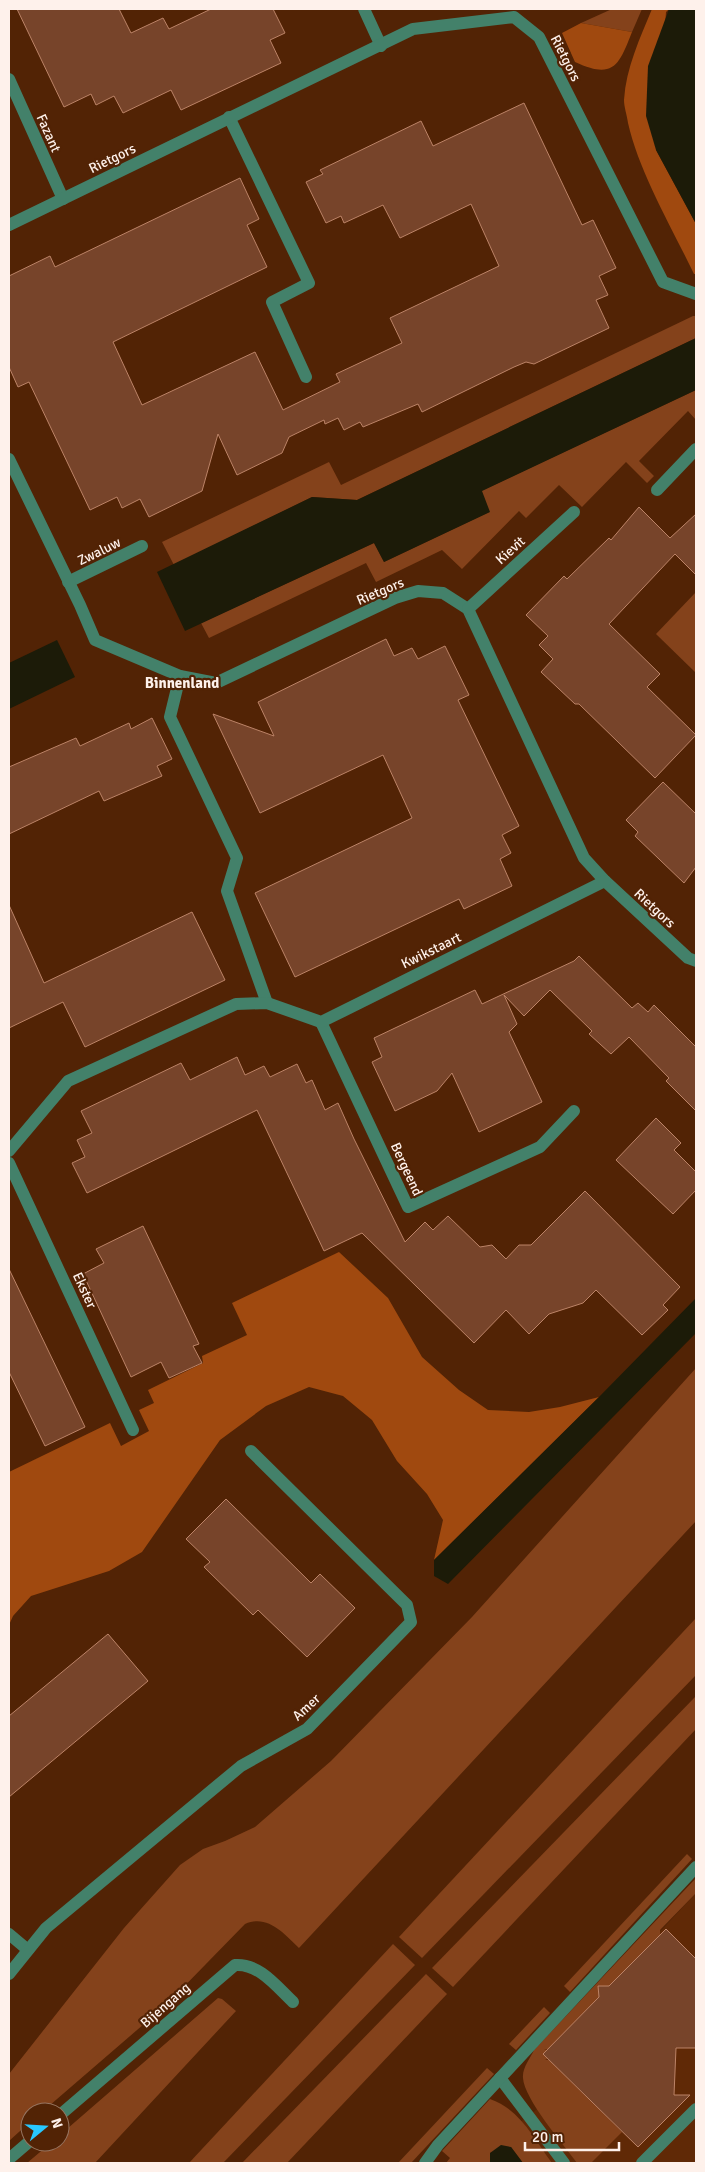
<svg xmlns="http://www.w3.org/2000/svg" width="705" height="2172" viewBox="0 0 705 2172" font-family="Signika,sans-serif">
<style>
.built{fill:#602906}
.green{fill:#84421b}
.forest{fill:#a0490f}
.water{fill:#1c1b08}
.building{fill:#77442a;stroke:#bc8367}
.lines{fill:none;stroke-linecap:round;stroke-linejoin:round}
.service{stroke:#43816a;stroke-width:12}
.minor{stroke:#43816a;stroke-width:12}
.labels{text-anchor:middle;stroke-width:4.5;stroke-linejoin:round;paint-order:stroke}
.street-label{font-size:14px;fill:#fef1eb;stroke:#522305}
.neighbourhood-label{font-size:15px;font-weight:bold;fill:#fef1eb;stroke:#522305}
</style>
<rect width="100%" height="100%" fill="#522305"/>
<!-- built -->
<polygon class="built" points="696,1893 696,2163 548,2163 519,2123 540,2107 544,2048 548,2048 599,1997"/>
<!-- green -->
<g class="green">
<polygon points="612,9 642,9 632,32 581,23"/>
<polygon points="693,316 696,316 696,338 357,500 312,497 174,565 162,542 329,462 341,485"/>
<polygon points="696,390 696,420 688,411 639,461 654,476 647,483 626,462 582,507 559,485 526,518 519,511 462,569 442,550 376,582 366,563 209,638 201,623 374,543 384,562 489,512 481,491"/>
<polygon points="696,592 696,673 656,634"/>
<path d="M696,1368V1521L299,1948C284,1934 268,1914 245,1924L166,2005L42,2112H30V2122L9,2141V2074L124,1928L180,1865L203,1849L225,1841L255,1827L331,1761L472,1617Z"/>
<polygon points="696,1618 696,1675 422,1958 399,1937"/>
<polygon points="696,1696 696,1729 453,1987 432,1968"/>
<polygon points="687,1854 692,1859 570,1992 564,1986"/>
<path d="M696,1878V1893L660,1930V1935L548,2049H544L547,2050V2059L545,2060H549L622,2132L591,2163H577C564,2145 524,2099 523,2078C522,2068 530,2059 534,2050Z"/>
<polygon points="393,1944 415,1965 223,2163 189,2163"/>
<polygon points="426,1974 447,1994 287,2163 242,2163"/>
<polygon points="218,1998 222,1999 236,2011 95,2163 27,2163 52,2142 60,2142 60,2135"/>
<polygon points="544,2007 550,2013 516,2050 509,2044"/>
<polygon points="487,2068 494,2074 411,2163 398,2163"/>
<path d="M490,2099C520,2109 534,2139 552,2163H523L511,2147L490,2153V2163H446L450,2158L442,2151Z"/>
</g>
<!-- forest -->
<g class="forest">
<path d="M652,9H669L666,12L656,150L696,224V274H694C672,228 639,172 628,123C627,115 624,107 624,100C626,68 640,38 652,9Z"/>
<path d="M581,23L632,32C619,65 614,80 575,62L562,33Z"/>
<polygon points="339,1252 388,1298 422,1357 459,1390 488,1410 529,1412 560,1407 599,1397 434,1560 443,1520 427,1494 397,1461 372,1420 343,1396 309,1387 266,1406 220,1440 142,1552 109,1571 31,1596 13,1616 9,1625 9,1472 110,1423 121,1446 149,1431 139,1410 154,1403 148,1390 203,1363 202,1356 247,1335 232,1303"/>
</g>
<!-- water -->
<g class="water">
<polygon points="669,9 696,9 696,224 656,150 646,116 648,66"/>
<polygon points="696,338 696,390 482,491 490,512 384,562 374,543 185,631 157,572 312,497 357,500"/>
<polygon points="57,640 75,677 9,709 9,663"/>
<polygon points="696,1298 696,1333 448,1584 434,1576 434,1560 599,1397"/>
<polygon points="501,2145 511,2147 523,2163 490,2163 490,2153"/>
</g>
<!-- building -->
<g class="building">
<polygon points="17,9 119,9 131,33 163,18 169,29 211,9 273,9 285,33 270,40 281,63 181,110 171,90 123,113 114,96 96,105 91,94 64,107"/>
<polygon points="524,103 582,225 593,220 616,268 599,276 608,295 596,300 609,328 534,364 526,362 514,367 422,412 418,404 363,427 360,422 344,430 338,418 325,424 324,420 289,437 282,453 237,475 218,434 202,491 149,517 140,499 122,508 117,497 90,510 29,382 18,387 9,367 9,276 50,256 55,267 240,178 259,219 247,225 267,267 113,342 142,405 255,352 283,410 340,382 336,374 402,343 390,318 499,266 471,204 400,238 383,205 344,223 341,216 326,223 306,182 323,174 320,170 421,121 433,146"/>
<polygon points="639,507 670,538 696,514 696,575 675,554 609,624 660,674 647,687 696,735 655,778 579,704 575,704 541,672 553,659 539,645 548,636 526,615 564,576 567,579 609,538 611,540"/>
<polygon points="386,639 394,656 412,648 418,659 445,646 469,695 458,700 519,826 502,835 511,853 500,859 512,886 464,909 459,899 295,977 255,893 412,818 383,755 260,813 213,714 274,736 258,702"/>
<polygon points="152,718 172,759 157,766 162,776 104,801 99,791 9,834 9,767 76,738 80,746 129,723 131,729"/>
<polygon points="663,782 696,814 696,867 684,883 635,836 638,832 626,820"/>
<polygon points="9,905 44,983 192,912 225,980 85,1047 63,1002 9,1028"/>
<polygon points="579,956 632,1008 638,1003 648,1012 654,1005 696,1047 696,1111 666,1081 669,1078 629,1037 611,1054 589,1034 592,1031 550,990 524,1016 504,995 517,1024 509,1032 542,1102 479,1132 452,1073 437,1091 395,1111 372,1062 382,1057 374,1038 475,990 482,1004 574,961"/>
<polygon points="237,1057 245,1075 264,1066 270,1077 297,1064 306,1083 312,1080 325,1110 338,1103 354,1139 405,1242 425,1222 433,1230 448,1216 480,1247 492,1245 506,1259 519,1245 531,1245 585,1191 680,1287 663,1305 668,1310 642,1335 596,1290 583,1303 549,1314 529,1334 506,1310 474,1343 362,1233 324,1251 257,1110 87,1193 72,1163 85,1157 77,1140 92,1133 81,1111 181,1063 190,1080"/>
<polygon points="656,1118 681,1143 674,1150 696,1172 696,1190 673,1214 616,1160"/>
<polygon points="143,1226 199,1344 193,1346 202,1363 169,1378 161,1362 131,1377 83,1274 104,1263 96,1249"/>
<polygon points="9,1269 85,1427 45,1446 9,1372"/>
<polygon points="226,1499 311,1583 320,1574 355,1608 307,1657 258,1610 253,1615 204,1567 210,1562 186,1539"/>
<polygon points="108,1634 148,1681 9,1797 9,1716"/>
<polygon points="666,1929 696,1959 696,2048 676,2048 674,2095 690,2095 638,2147 543,2054 599,1997 598,1986 609,1986"/>
</g>
<g class="lines">
<!-- service -->
<g class="service">
<polyline points="68,582 142,546"/>
<polyline points="500,2078 564,2163"/>
<polyline points="425,2163 438,2145 696,1867"/>
<polyline points="642,2163 696,2109"/>
</g>
<!-- minor -->
<g class="minor">
<polyline points="364,9 381,46"/>
<polyline points="9,79 63,199"/>
<polyline points="229,117 309,283 272,302 306,377"/>
<polyline points="9,225 413,29 514,17 539,37 663,282 696,294"/>
<polyline points="9,459 80,605 95,640 180,676 216,683 395,598 418,591 443,593 468,609 584,858 605,881 688,958 696,961"/>
<polyline points="657,490 696,449"/>
<polyline points="468,609 574,512"/>
<polyline points="180,676 170,717 237,858 227,891 267,1003"/>
<polyline points="321,1022 408,1207 540,1147 574,1111"/>
<polyline points="9,1151 68,1081 236,1004 267,1003 321,1022 605,881"/>
<polyline points="9,1163 133,1430"/>
<polyline points="9,1934 28,1950"/>
<polyline points="9,1974 46,1928 241,1766 307,1729 411,1622 407,1605 251,1451"/>
<path d="M60,2115L235,1965C259,1963 277,1987 293,2002"/>
<polyline points="9,2159 30,2141"/>
</g>
</g>
<g class="labels">
<!-- street labels -->
<g class="street-label">
<text transform="translate(566 58) rotate(63)" y="5">Rietgors</text>
<text transform="translate(49 133) rotate(66)" y="5">Fazant</text>
<text transform="translate(112 158) rotate(-26)" y="5">Rietgors</text>
<text transform="translate(510 550) rotate(-42)" y="5">Kievit</text>
<text transform="translate(99 551) rotate(-26)" y="5">Zwaluw</text>
<text transform="translate(380 591) rotate(-23)" y="5">Rietgors</text>
<text transform="translate(655 908) rotate(43)" y="5">Rietgors</text>
<text transform="translate(431 950) rotate(-26)" y="5">Kwikstaart</text>
<text transform="translate(407 1169) rotate(65)" y="5">Bergeend</text>
<text transform="translate(85 1290) rotate(65)" y="5">Ekster</text>
<text transform="translate(306 1707) rotate(-43)" y="5">Amer</text>
<text transform="translate(165 2005) rotate(-41)" y="5">Bijengang</text>
</g>
<!-- neighbourhood labels -->
<g class="neighbourhood-label">
<text x="182" y="688">Binnenland</text>
</g>
</g>
<!-- border -->
<rect width="705" height="2172" fill="none" stroke="#fef1eb" stroke-width="20"/>
<!-- north arrow -->
<g transform="translate(45 2127) rotate(72)"><circle r="24" fill="#522305" stroke="#977561"/>
<path d="M0-4L9 19L0 12L-9 19Z" fill="#28c8ff"/>
<text y="-8" font-size="14" font-weight="bold" text-anchor="middle" fill="#fef1eb">N</text>
</g>
<!-- scale -->
<path d="M525 2142v8h94v-8" fill="none" stroke="#fef1eb" stroke-width="2.5"/>
<text x="532" y="2142" font-size="15" fill="#fef1eb" stroke="#522305" stroke-width="4" paint-order="stroke">20 m</text>
</svg>
